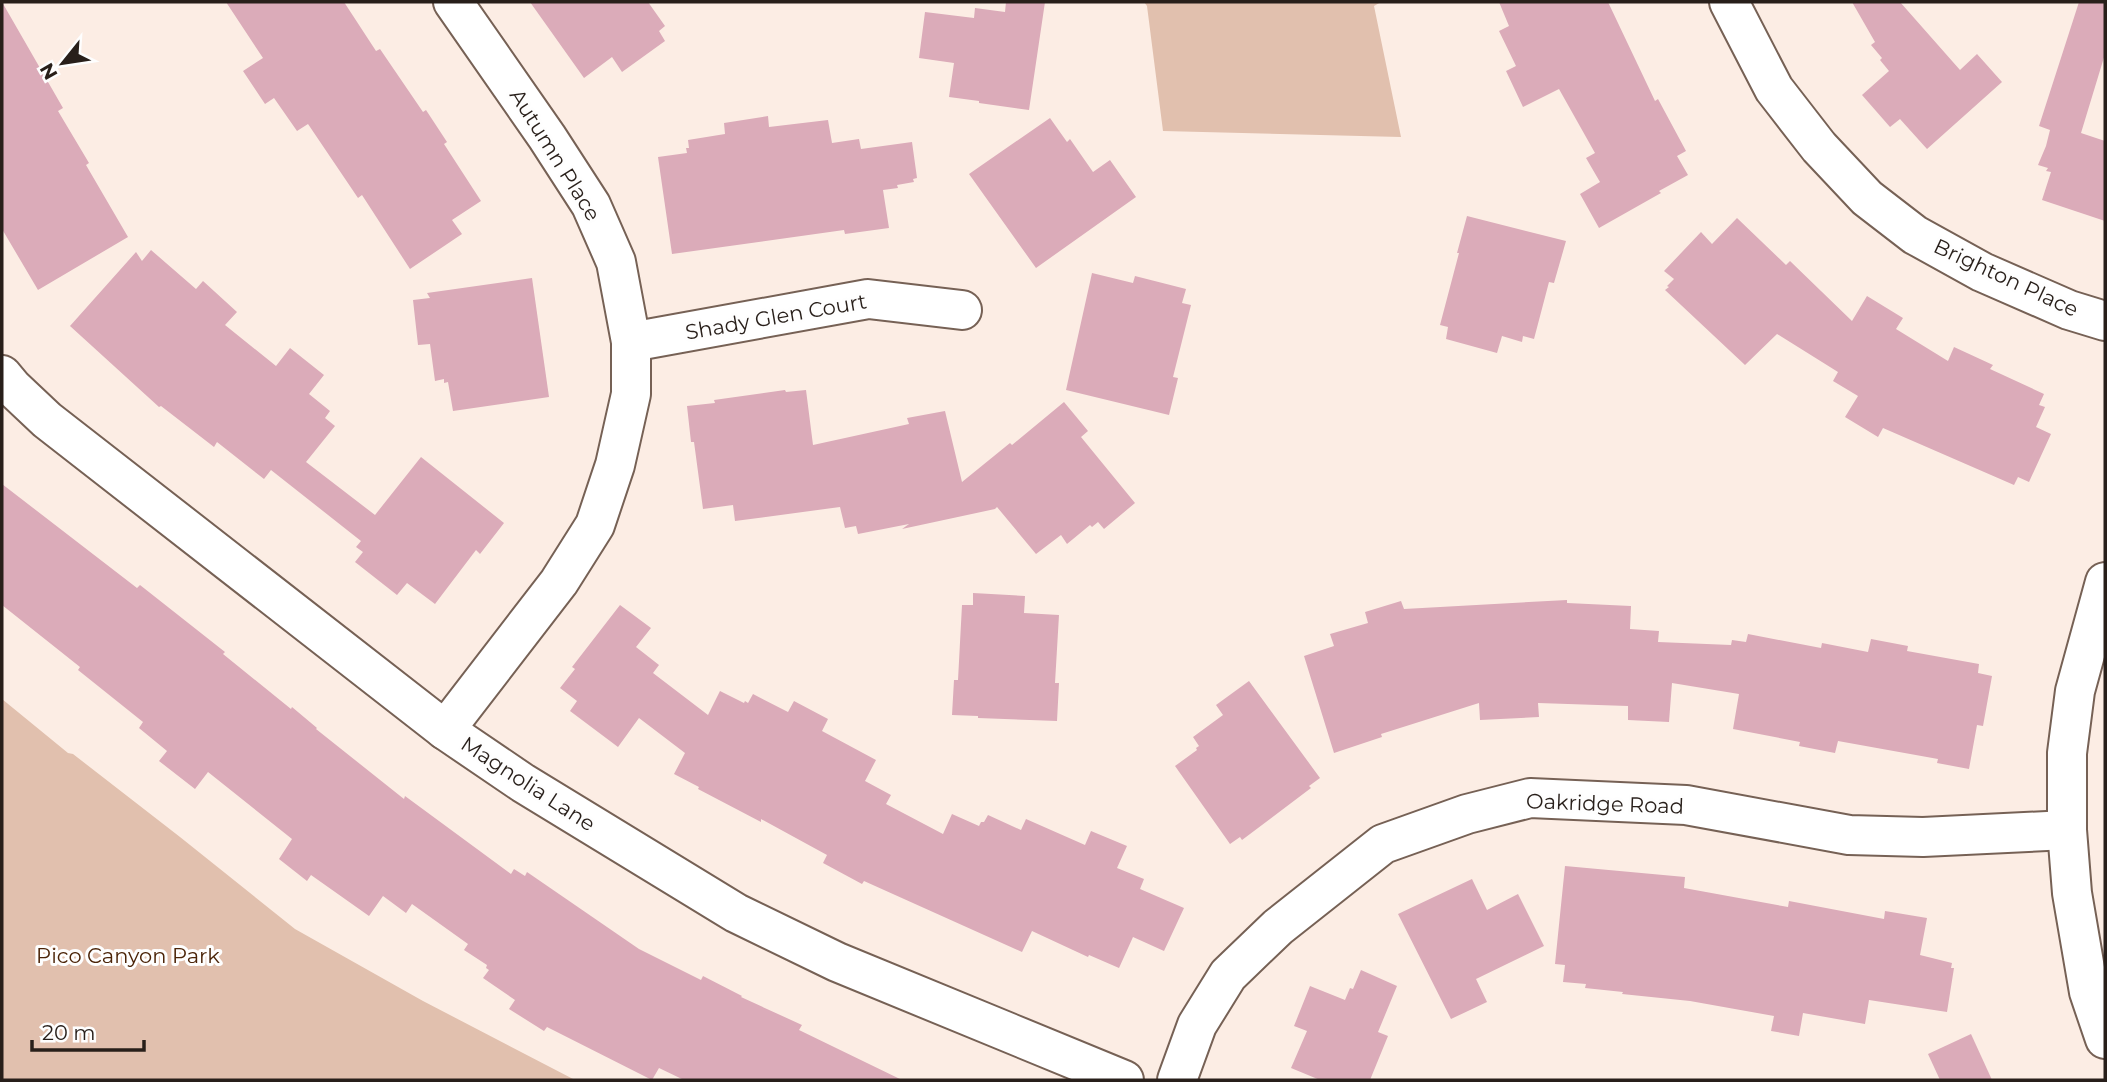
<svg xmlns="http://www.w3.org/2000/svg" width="2107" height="1082" viewBox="0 0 2107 1082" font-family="Montserrat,sans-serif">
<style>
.green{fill:#e1c0ae}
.building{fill:#dbabb9}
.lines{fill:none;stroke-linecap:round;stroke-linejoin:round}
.minor-casing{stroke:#766155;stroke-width:42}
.minor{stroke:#fff;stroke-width:38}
.labels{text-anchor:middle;stroke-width:6;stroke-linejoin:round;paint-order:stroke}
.street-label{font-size:21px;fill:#281f1a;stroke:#fefefe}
.park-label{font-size:21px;fill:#4b2408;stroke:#fefefe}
</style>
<rect width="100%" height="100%" fill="#fcede4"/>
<!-- green -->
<g class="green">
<polygon points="1144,2 1381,2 1374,6 1401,137 1163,131 1147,6"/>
<polygon points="2,699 68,753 73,754 180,837 295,929 423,1001 575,1080 2,1080"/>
</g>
<!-- building -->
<g class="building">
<polygon points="2,2 63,108 58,111 89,163 86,165 128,237 38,290 2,229"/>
<polygon points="226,2 344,2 376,51 380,49 423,112 426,110 447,142 444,144 481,201 452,220 462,234 410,269 362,195 358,198 308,124 297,131 274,98 265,104 243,71 263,58"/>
<polygon points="530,2 648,2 665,26 659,31 665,41 622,72 612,57 584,78"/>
<polygon points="1006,2 1045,2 1029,110 979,103 979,101 949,97 954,63 919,58 925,12 974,18 975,8 1005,12"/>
<polygon points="1499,2 1608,2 1655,101 1658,99 1686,151 1677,156 1688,175 1659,191 1661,193 1599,228 1580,194 1600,182 1586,158 1595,153 1559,89 1523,107 1506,71 1516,66 1499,31 1509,26"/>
<polygon points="1852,2 1900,2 1960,70 1977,54 2002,82 1927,149 1900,119 1890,127 1862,95 1889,71 1880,60 1882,58 1871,45 1875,42"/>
<polygon points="2079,2 2105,2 2105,54 2081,133 2105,141 2105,221 2042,200 2051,172 2046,171 2048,168 2038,165 2046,146 2050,130 2039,126"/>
<polygon points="768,116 769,127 828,120 832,143 859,139 861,149 912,142 917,178 913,179 914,182 897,185 898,188 883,190 889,228 845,234 844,230 672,254 658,157 687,153 686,148 689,148 688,140 725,134 724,123"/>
<polygon points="1050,118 1067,142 1070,139 1093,172 1110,160 1136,197 1036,268 969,174"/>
<polygon points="1467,216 1566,241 1554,283 1549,282 1534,339 1523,336 1522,342 1502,336 1497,353 1446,339 1448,327 1440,325 1459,253 1457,253"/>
<polygon points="1737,218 1786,265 1790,261 1852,321 1867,296 1903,318 1896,329 1948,361 1954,347 1993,365 1990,369 2044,394 2039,405 2045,407 2036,427 2051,434 2029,482 2018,477 2014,485 1883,428 1878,437 1845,417 1858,396 1833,381 1838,372 1777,334 1745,365 1665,290 1669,287 1667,286 1674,279 1664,271 1701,232 1712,244"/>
<polygon points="151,250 196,289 203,281 237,312 225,325 276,366 290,348 324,375 309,394 330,411 325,418 335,426 306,462 375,515 421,457 504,523 480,554 476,550 435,604 407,583 397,595 355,562 363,552 356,547 361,541 271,470 264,479 217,442 214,447 161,406 159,407 70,326 136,252 142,261"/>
<polygon points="1092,273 1133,283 1135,276 1186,289 1182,303 1191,305 1173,377 1178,378 1169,415 1066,390"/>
<polygon points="532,278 549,397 453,411 448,382 444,383 444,379 435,381 430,344 418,345 413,300 430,298 427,293"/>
<polygon points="785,390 786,392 806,390 813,445 909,424 907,418 945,411 962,482 1010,443 1012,445 1064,402 1088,431 1081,437 1135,503 1104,529 1098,522 1092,527 1090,525 1067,544 1061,535 1036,554 997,507 995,509 902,529 909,524 858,534 856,526 845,528 840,507 735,521 733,505 703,509 694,442 691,442 687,406 715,403 714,400"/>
<polygon points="2,484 137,588 140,585 225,652 223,654 291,709 292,707 317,728 316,729 404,799 405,796 511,874 514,869 525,876 527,872 639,949 701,980 703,976 742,996 741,997 802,1025 799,1030 902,1080 684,1080 659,1068 652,1080 547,1027 544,1031 509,1009 515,1000 483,978 489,970 486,968 487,965 464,950 468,944 412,904 406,913 383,896 369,916 311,875 307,881 279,859 292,839 208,772 195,789 159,761 167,751 139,728 143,722 78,670 80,667 2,605"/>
<polygon points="973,593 1025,596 1024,613 1059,615 1055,683 1059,683 1057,721 978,718 978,716 952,715 954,680 958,680 962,605 973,605"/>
<polygon points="1567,600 1567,603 1631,606 1630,629 1659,631 1658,642 1731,645 1732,640 1746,642 1748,634 1821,648 1822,643 1868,652 1871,639 1908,646 1907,651 1979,664 1978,673 1992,676 1983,726 1977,725 1969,769 1937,763 1938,759 1838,741 1835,753 1799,746 1800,742 1733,729 1739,694 1672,683 1669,722 1628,720 1628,706 1538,703 1539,717 1480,720 1479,703 1381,734 1382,737 1334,753 1304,656 1334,646 1330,634 1368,623 1365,612 1401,601 1404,609"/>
<polygon points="620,605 651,628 636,647 659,665 653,673 708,715 720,691 744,703 745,701 748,703 753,694 788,712 794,701 828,719 822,731 876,760 865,781 891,795 886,804 943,834 952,814 979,826 981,822 984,822 988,815 1021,830 1026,819 1085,845 1091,831 1127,846 1117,868 1144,879 1140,889 1184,908 1164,951 1133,937 1119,968 1089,955 1088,957 1032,931 1022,952 864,881 862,884 823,863 827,855 761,819 761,822 698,789 699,787 674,774 685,753 639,718 618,747 570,711 577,701 560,688 575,669 572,667"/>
<polygon points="1249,681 1320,778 1309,786 1311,788 1242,840 1240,837 1230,844 1175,766 1197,750 1196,748 1199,746 1193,737 1223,715 1216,705"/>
<polygon points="1565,866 1685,877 1684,888 1788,907 1789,901 1884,919 1885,911 1927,918 1920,955 1952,963 1951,968 1954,968 1947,1012 1869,1000 1865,1024 1803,1013 1799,1036 1771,1031 1774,1016 1690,1001 1622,994 1623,992 1585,988 1586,984 1563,982 1565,965 1555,964"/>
<polygon points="1472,879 1487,910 1518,894 1544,946 1476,979 1487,1002 1451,1019 1398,914"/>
<polygon points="1361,970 1397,986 1378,1032 1388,1036 1370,1080 1320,1080 1291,1068 1307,1031 1294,1026 1310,986 1345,1000 1350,988 1353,989"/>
<polygon points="1971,1034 1992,1080 1940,1080 1928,1054"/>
</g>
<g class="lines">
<!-- minor casing -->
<g class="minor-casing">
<g id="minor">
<polyline points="1729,2 1774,89 1819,147 1867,198 1915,235 1982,272 2069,310 2105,321"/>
<polyline points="631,342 868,299 962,310"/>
<polyline points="2,375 12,387 47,420 445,730 523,783 736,913 837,962 1124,1080"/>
<polyline points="2105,582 2075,691 2067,753 2067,830 2072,893 2089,992 2105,1039"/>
<polyline points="445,730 559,582 595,525 615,465 631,394 631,342 616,262 591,205 547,137 453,2"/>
<polyline points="1177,1080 1197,1025 1228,975 1278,927 1383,844 1467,814 1530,798 1686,805 1849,835 1923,837 2067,830"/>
</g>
</g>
<!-- minor -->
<use href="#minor" class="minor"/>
</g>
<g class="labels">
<!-- street labels -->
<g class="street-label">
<text transform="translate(555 155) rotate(58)" y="7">Autumn Place</text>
<text transform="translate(2006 278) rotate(25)" y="7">Brighton Place</text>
<text transform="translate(776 317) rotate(-10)" y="7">Shady Glen Court</text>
<text transform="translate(528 784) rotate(33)" y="7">Magnolia Lane</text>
<text transform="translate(1605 804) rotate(2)" y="7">Oakridge Road</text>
</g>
<!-- park labels -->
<g class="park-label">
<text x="128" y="963">Pico Canyon Park</text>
</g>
</g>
<!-- border -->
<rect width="2107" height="1082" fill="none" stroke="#281f1a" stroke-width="7"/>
<!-- north arrow -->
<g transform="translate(63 63) rotate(240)" stroke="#fefefe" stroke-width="5" paint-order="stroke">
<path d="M0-5L12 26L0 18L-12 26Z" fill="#281f1a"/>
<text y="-10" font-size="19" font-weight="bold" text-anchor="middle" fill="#281f1a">N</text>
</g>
<!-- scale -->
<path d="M32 1040v10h112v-10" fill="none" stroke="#281f1a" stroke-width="3.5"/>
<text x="42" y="1040" font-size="21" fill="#281f1a" stroke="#fefefe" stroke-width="5" paint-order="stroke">20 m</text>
</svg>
